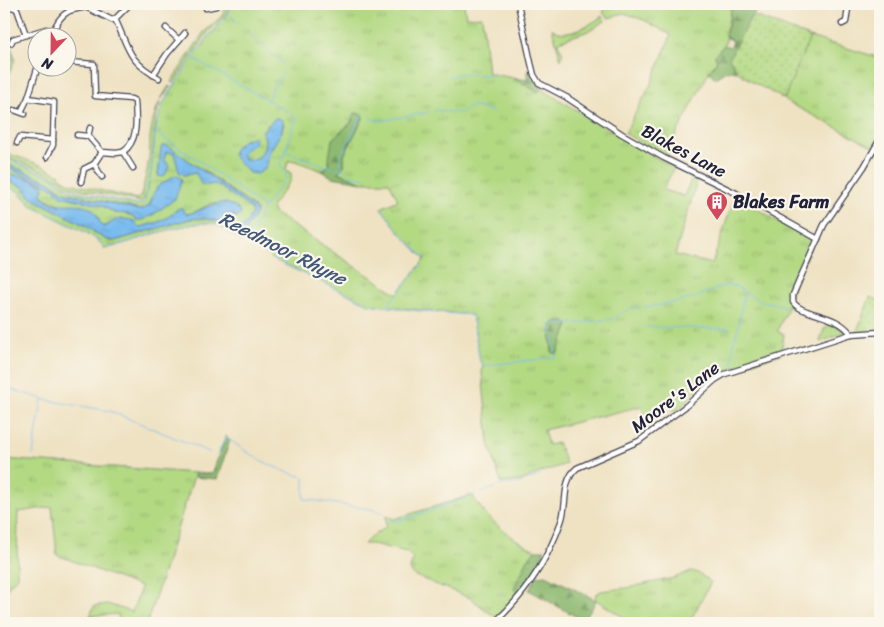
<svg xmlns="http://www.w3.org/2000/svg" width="884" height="627" viewBox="0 0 884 627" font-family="Sriracha,sans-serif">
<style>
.grass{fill:url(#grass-tufts);stroke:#6a7e5f;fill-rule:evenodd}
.forest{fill:url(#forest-firs);stroke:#586e56}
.garden{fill:url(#garden-dots);stroke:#6a7e5f}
.water{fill:url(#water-ripples);stroke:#4e6f95}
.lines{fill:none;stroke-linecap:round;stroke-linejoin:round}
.stream{stroke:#7abcef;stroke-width:1}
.minor-casing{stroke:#413f4f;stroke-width:7}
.minor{stroke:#fff;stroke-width:4.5}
.labels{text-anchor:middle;stroke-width:4.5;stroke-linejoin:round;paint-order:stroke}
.street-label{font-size:18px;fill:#22223b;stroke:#fbf7ec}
.poi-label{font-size:18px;font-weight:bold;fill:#22223b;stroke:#fbf7ec;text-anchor:start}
.water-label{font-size:19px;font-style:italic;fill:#41587a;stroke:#fbf7ec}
</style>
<defs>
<pattern id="grass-tufts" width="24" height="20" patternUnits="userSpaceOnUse" patternTransform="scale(1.25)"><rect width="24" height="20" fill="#b3d983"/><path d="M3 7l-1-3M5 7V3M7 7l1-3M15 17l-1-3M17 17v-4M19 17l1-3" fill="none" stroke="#9aba72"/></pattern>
<pattern id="forest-firs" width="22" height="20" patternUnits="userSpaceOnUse" patternTransform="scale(1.25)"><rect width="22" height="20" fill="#8eb971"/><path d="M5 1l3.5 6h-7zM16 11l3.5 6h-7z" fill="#74965e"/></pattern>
<pattern id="garden-dots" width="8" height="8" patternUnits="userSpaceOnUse" patternTransform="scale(1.25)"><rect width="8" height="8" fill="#b3d983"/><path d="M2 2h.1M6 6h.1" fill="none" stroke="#9aba72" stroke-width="1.8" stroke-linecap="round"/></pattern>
<pattern id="water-ripples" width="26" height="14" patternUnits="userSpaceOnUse" patternTransform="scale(1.25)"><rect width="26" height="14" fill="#7abcef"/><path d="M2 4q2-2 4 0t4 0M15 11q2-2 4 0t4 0" fill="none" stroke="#69a1ce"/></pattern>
</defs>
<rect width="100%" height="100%" fill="#fbf7ec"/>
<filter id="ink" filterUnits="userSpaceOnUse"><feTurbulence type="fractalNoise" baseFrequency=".02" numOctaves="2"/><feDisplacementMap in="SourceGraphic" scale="10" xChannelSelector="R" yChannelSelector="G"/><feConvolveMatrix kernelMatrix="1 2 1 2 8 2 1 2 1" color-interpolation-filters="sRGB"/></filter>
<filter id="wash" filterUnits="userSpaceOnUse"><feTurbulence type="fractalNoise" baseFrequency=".0096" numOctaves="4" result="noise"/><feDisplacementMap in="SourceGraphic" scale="20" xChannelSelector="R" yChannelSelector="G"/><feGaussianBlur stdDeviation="1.12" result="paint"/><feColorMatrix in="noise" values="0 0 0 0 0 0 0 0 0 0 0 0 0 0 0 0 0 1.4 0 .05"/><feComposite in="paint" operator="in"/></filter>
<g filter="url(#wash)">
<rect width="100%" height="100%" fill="#efe2c2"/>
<!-- grass -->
<g class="grass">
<polygon points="227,4 230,4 224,18 208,32 173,84 171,82 204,32 222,16"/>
<path d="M232,4H464L466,17L482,16L488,73L513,78L538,92L540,89L553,96L674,168L663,190L684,196L692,178L697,181L675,255L712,264L735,196L812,241V245L796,278L789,301L790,304L777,331L784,334L781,354C756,362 727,367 705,382C693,391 687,404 675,412L668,403L648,415H643L642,406L544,430L548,445L558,443L566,464L539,473L521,481L501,483L489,443L482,372L483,366L480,361L472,315L390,307L369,304L270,258C259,246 252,245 238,238C229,234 224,226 215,224C192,218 130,243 105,249L100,242L87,233L33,207L18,191L4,185V179L23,187L32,198L86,226L102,237L109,241H114L190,219C211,217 223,222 240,234L256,211L255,208L209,174L163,146L158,174L167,163L164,159L166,152L174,153L178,162V168L184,175L196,173L206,185L212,183L218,185L251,209L252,213L243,228L237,226L223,217L226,215H240L241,212L238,209L212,203L193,213L185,214L183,210L177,209C168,221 155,223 141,227L137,226L132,221L109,224L103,227L99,222L98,217L46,199L42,194L44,188L43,185L27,178L4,172V166L52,187L61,196L101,205L115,213L128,214L134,218L151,216L168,204L181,182L182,179L176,175L161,184L154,192L149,206L140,210L63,192L50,182L4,163V157L56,179L67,189L137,205L144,203L153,159L155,132L162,105L188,65L211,33L224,21ZM355,113L363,118L344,155V166L338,172L362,182H389L398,200L381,208L401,234L425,259L397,294L274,213L272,206L291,180V173L286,170L288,161H296L322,171L325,168L331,167L340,132L350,124ZM284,123L281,133L270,149L267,166L258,174L234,149L244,140L246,149L242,154L243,157L250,160L258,158C265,150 268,141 262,132L267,125Z"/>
<path d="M606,4H716L731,8C730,18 726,26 725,36L727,38L724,45L715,55L717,60L709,72L664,158L625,133L652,82L671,35L644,20L624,13L609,18L603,13L606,7Z"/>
<path d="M602,16L605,21L586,32L559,41V46L563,53L561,60L552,28C561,40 592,25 602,16Z"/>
<polygon points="810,37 880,58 880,136 874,147 789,103 784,99"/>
<polygon points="4,43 12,49 15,59 4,86 4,77 13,57 12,54 4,50"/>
<path d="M169,86L171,87C168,91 164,95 161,99C151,119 155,193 141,202L66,186L61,180L34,167L4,156V152L41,165L60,175L59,176L70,183L137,199L141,196C144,183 148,170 149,157C150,151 150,143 150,138C152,118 158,102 169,86Z"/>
<polygon points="831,323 843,331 842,334 820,342 824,329"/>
<polygon points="4,459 195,473 147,623 119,623 118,614 90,616 94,606 107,604 132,612 141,587 57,555 52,507 18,512 17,577 4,591"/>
<path d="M472,495C486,519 510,538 535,550L527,561L518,596L497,618L470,598L413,575L410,569L413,559L407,552L371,544H364L372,536L386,527V516L394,519Z"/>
<polygon points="691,571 698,573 711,582 689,623 633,623 596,600 595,595 601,591 626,588 674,578"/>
</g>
<!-- forest -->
<g class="forest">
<polygon points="731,5 754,10 757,11 751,17 730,58 738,72 726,71 715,78 709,72 717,60 715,55 724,45 731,47 733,41 725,36 730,19"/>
<polygon points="527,71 530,71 532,80 535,80 542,87 538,92 513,78 527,80"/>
<polygon points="355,113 362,114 363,118 344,155 344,166 338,172 362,182 332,177 322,171 328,166 332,139 350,124"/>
<polygon points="554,322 566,322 569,325 557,354 552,353 550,329"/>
<polygon points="226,436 230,440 217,479 194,477 195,473 212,474"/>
<polygon points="535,550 545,550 539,568 518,596 514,588 527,561"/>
<polygon points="546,575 596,600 592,608 582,620 529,590 537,576"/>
</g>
<!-- garden -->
<g class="garden">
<polygon points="751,17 757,17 810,37 784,99 754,83 738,72 729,58"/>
<polygon points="870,297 880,301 880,330 858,332 857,331"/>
</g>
<!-- water -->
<g class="water">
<path d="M275,118H278L283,121V126L281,133L269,153L267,166L258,174L249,173L233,156L234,149L244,140L255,137V144L246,149L242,155L244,159L250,160L258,158C265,150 268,140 262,132Z"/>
<path d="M163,145L170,147L254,208L256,211V213L245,231L240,234L219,221L202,218L190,219L114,241L105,239L86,226L32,198L23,187L4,179V172L27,178L43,185L44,188L42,194C51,212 76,199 90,208C99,213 97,221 103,227C109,226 109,223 114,221C120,218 126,219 132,220L133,222L135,221L137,226L141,227C159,222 165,221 179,208H182L185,213L187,214C206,211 223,192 241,212L240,215L237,217L226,215L223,216L237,226L243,228L252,213L251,209L218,185C211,183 207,187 201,184L196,173L184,175L179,172L174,153L166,152L164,159L169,166L166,173L163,177L158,176L161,148Z"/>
<polygon points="4,163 50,182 63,192 140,210 149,206 157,187 176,175 182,179 175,199 151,216 141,220 137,220 128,214 115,213 101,205 61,196 52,187 4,166"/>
</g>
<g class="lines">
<!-- stream -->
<g class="stream">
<polyline points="229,14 283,64"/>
<polyline points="4,52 12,57 4,75"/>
<polyline points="194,59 289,112 296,118 286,151 280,165 286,173 286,179 263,208"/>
<polyline points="449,75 451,77 459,74 499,75"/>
<polyline points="267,100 272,89 283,72"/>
<polyline points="435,110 459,113 473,106 494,112"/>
<path d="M362,114L340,159C343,175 353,176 366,178"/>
<polyline points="370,118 378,121 385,120 429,112"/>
<polyline points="155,132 201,162 261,205 263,208 261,213 246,240"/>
<polyline points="287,152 325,166 342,169"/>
<polyline points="4,157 56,179 67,189 137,205 144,203 153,159 155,132 162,105 188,65 211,33 224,21 232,4"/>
<path d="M4,185L18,191L33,207L87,233L100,242L105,249C130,243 192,218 215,224C224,227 229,234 238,238C252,245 259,246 270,258L369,304L418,311L472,315L480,361L483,366L556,357L551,324L581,323L613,319L628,309L639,307"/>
<polyline points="381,208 401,234 425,258"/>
<polyline points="389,307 391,301 422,264"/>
<polyline points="644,307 661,305 694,298 726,285 735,286 758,300 785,306"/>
<polyline points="646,327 730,329"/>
<polyline points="732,366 734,341 738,329 744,293"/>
<polyline points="4,387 46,400 110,411 209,452"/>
<polyline points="33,455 42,400"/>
<path d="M217,455L226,437C249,455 275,470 304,477V499L370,509L381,512L386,516"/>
<polyline points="481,493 501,485 521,483 540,475"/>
<polyline points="389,521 400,521 475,495"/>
</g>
</g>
</g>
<g filter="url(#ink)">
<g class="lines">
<!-- minor casing -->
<g class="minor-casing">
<g id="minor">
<polyline points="160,4 164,6 167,4"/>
<polyline points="518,4 531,63 534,75 539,83 566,97 622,134 664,158 736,193 818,239"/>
<polyline points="837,4 848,8"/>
<polyline points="206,8 216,6 215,4"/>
<polyline points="4,9 12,7 17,9 26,35 46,29 53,31"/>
<polyline points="72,10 86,7 112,20 115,19 130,4"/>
<path d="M115,19C129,48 127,61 159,78"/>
<polyline points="842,24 846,22 848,8 862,4"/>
<polyline points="166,28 179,40"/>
<path d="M53,38C53,26 61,14 72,10L69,4"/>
<polyline points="11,43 13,39 26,35"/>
<path d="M68,62L94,64L95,96L131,99L135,101C136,118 139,141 123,152L133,168"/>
<polyline points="153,75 167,54 185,33"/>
<polyline points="14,110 25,114"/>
<polyline points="21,112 28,98 38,66"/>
<polyline points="90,128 88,136 102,152 116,153 123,152"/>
<polyline points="77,135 88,136"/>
<polyline points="17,143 20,137 53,140 54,102 28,98"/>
<polyline points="102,152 94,164 102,177"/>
<polyline points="47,157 53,145 53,140"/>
<polyline points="81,182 84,169 94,164"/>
<path d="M851,334C837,313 802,316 793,302V295L799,281L824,225L864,167L880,139"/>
<path d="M494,623C525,595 547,561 561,522C568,504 561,481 577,468L639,441L686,406L715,380L725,374L851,334L880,332"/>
</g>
</g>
<!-- minor -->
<use href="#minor" class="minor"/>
</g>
</g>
<!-- icons -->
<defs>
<g id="building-pin" transform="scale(1.125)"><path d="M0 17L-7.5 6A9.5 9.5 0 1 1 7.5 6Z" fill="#d1495b" stroke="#fbf7ec"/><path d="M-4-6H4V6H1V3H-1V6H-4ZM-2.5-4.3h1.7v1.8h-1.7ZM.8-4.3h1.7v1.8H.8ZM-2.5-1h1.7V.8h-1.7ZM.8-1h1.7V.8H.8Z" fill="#fff"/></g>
</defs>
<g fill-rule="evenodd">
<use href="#building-pin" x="717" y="202"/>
</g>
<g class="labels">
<!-- street labels -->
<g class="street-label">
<text transform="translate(684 151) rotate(28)" y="6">Blakes Lane</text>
<text transform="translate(675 397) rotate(-37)" y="6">Moore's Lane</text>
</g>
<!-- poi labels -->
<g class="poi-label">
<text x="733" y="208">Blakes Farm</text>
</g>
<!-- water labels -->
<g class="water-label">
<text transform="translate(283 248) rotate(27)" y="7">Reedmoor Rhyne</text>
</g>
</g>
<!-- margin -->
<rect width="884" height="627" fill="none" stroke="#fbf7ec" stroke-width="20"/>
<!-- north arrow -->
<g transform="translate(52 52) rotate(202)"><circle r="24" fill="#fbf7ec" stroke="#a4a2a5"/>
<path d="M0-4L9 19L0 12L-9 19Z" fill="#d1495b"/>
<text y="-8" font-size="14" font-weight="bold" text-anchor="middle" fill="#22223b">N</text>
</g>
</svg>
